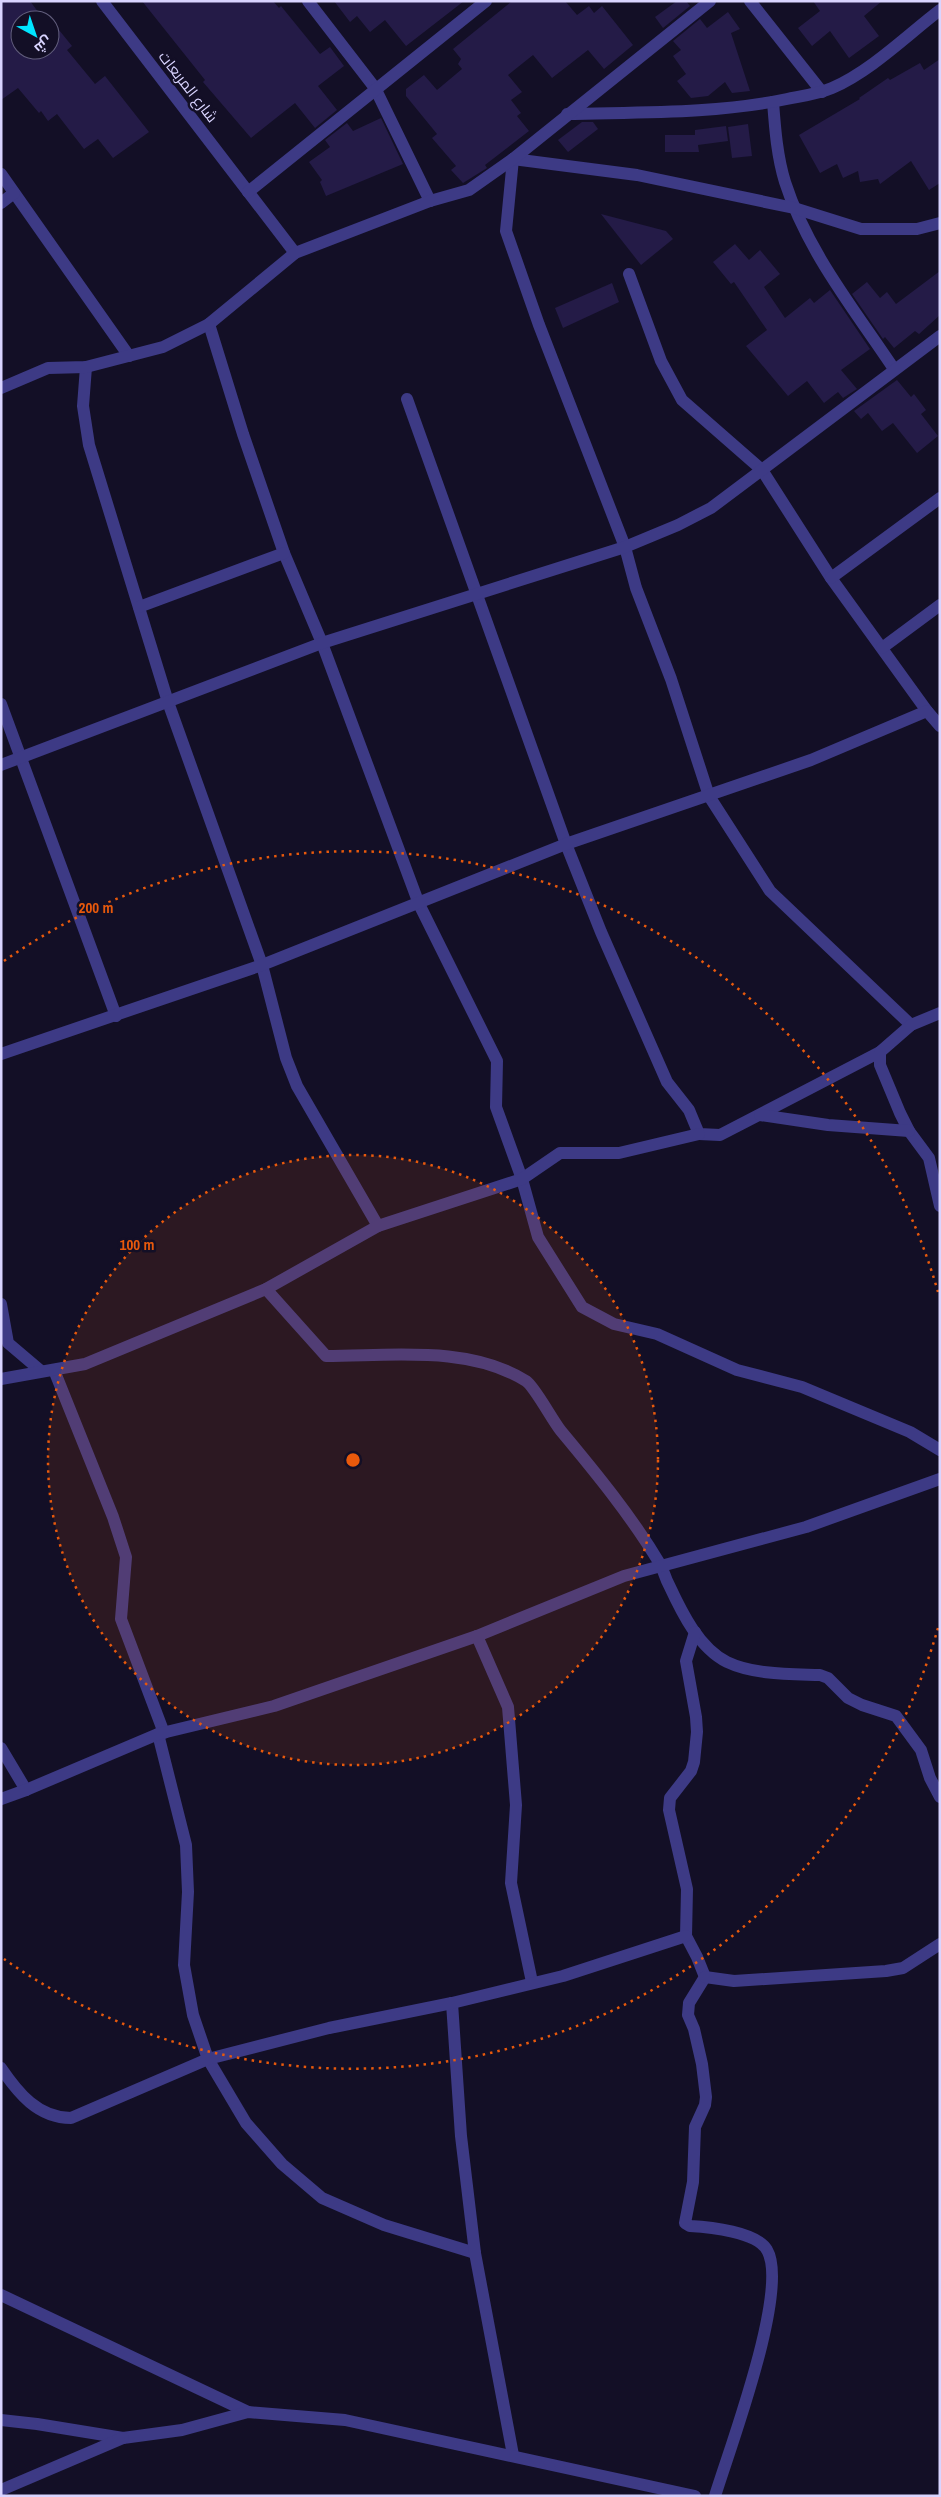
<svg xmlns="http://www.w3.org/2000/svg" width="941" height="2497" viewBox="0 0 941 2497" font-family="'Archivo Narrow',Cairo,sans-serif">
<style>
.building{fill:#241b47}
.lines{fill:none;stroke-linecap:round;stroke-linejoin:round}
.street{stroke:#3d3a85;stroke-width:12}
.ring{fill:none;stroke:#e8590c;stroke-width:2.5;stroke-dasharray:2.5 5}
.labels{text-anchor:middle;stroke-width:5;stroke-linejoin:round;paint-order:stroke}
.street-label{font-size:15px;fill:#d9d4ff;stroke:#130f26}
.centre{fill:#e8590c;stroke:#130f26;stroke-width:2.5}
.ring-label{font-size:15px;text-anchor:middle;font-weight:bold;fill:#e8590c;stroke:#130f26;stroke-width:5;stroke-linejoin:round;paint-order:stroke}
</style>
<rect width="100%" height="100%" fill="#130f26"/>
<!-- building -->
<g class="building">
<polygon points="1,1 30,1 44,20 20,20 20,50 50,50 50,19 72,46 67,50 95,84 105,76 149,132 113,158 98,139 84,149 57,114 48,121 41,111 39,113 18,88 1,100"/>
<polygon points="142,1 273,1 279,8 281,6 320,54 330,47 344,66 318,86 337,110 315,128 295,103 251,138 203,82 205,80"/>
<polygon points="334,1 464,1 406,46 385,20 370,32 357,16 350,22"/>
<polygon points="512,1 565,1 577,15 589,6 594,13 602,6 633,45 604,69 588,50 552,78 533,55 508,75 522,92 511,100 521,113 517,116 529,131 485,165 487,168 463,183 451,170 456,166 432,138 437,134 406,96 406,89 424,75 437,90 462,69 458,64 461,59 453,49"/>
<polygon points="677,1 686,1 690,6 663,28 655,17"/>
<polygon points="813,1 882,1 864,16 879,36 849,58 830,31 812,46 798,28 820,11"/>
<polygon points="728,12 740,29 731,33 750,91 732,93 725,82 708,96 691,98 677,81 686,74 673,56 681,50 673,41 700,19 707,28"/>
<polygon points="940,59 940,183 929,190 911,161 880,184 878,179 860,182 858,171 843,178 837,164 820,173 799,135 860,99 859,98 888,78 890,80 920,63 924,70"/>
<polygon points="381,118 403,164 326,196 320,182 322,180 309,162 330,147 325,140 347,123 353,131"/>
<polygon points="582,122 593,122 598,129 568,152 558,140"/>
<polygon points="748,124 752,156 732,158 728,127"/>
<polygon points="726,126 728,141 698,145 699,152 665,152 665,135 695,135 695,130"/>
<polygon points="601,214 666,231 673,239 641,265"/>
<polygon points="735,244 749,260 760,250 780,274 764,287 785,318 810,298 814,303 830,290 870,349 841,370 857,389 843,398 838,392 824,403 807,381 788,396 746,346 767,330 734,282 731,284 713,262"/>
<polygon points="940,271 940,315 919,334 915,331 894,348 885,337 883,339 852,294 867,282 880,298 887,292 896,304"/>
<polygon points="612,283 619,302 563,328 555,308"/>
<polygon points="897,380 911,397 914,394 926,410 921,414 938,436 917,453 893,423 882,431 868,413 861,419 854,411"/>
</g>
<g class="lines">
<!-- street -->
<g class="street">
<polyline points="102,1 295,253"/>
<polyline points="308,1 375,88 430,201"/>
<polyline points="750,1 822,92"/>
<path d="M773,102C775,128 777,156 785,182C807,251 854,309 894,369"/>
<path d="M567,114C640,112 715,114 787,99C802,96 818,94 832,88C871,71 906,36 940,10"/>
<polyline points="513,159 506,231 539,325 625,547 636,588 671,679 709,796 770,891 911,1025"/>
<polyline points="513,159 637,175 794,208 861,229 917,229 940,223"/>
<polyline points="1,174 129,356"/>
<polyline points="248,192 486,1"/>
<polyline points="1,203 14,193"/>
<polyline points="629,274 661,361 682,400 762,470 831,578 927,711"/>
<polyline points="209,324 243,434 284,553 322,643 419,904 497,1061 496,1107 522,1179 538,1237 582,1307 614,1324 657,1334 737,1370 802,1387 910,1432 940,1450"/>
<polyline points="86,367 83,406 89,445 168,702 262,965 286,1058 297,1086 378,1226"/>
<polyline points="1,388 48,368 86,367 163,347 209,324 295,253 430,201 469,190 513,159 710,1"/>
<polyline points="407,399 566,844 601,932 667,1082 689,1110 699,1134 720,1135 880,1052"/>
<polyline points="831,578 940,498"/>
<polyline points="139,607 284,553"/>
<polyline points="882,648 940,605"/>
<polyline points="1,704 116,1016"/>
<polyline points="1,765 322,643 625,547 678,525 711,508 940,336"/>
<polyline points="940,1013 911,1025 880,1052 880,1065 900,1113 909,1131 929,1158 940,1206"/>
<polyline points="1,1054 262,965 566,844 811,760 927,711 940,726"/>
<polyline points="760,1115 828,1125 909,1131"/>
<path d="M266,1289L326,1356C391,1356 469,1345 526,1381C535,1387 552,1420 561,1431C596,1473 632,1517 660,1564C664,1571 665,1578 669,1585C682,1613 699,1648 727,1662C754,1675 791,1674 820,1675L828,1678L848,1698L862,1705L896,1716L921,1750L930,1778L940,1797"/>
<polyline points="1,1304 8,1343 41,1371"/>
<polyline points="54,1370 113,1517 126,1557 121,1619 164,1733"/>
<polyline points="1,1379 85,1364 266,1289 378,1226 522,1179 560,1153 619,1153 699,1134"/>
<polyline points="695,1632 686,1661 696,1717 697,1732 694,1762 691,1771 670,1798 669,1810 687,1889 686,1936 697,1957 705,1977"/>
<polyline points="477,1636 508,1707 516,1805 511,1883 532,1982"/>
<polyline points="158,1734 186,1845 188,1892 184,1965 193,2015 208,2059 246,2123 282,2164 322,2198 384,2225 475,2253"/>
<polyline points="1,1748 26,1790"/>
<polyline points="1,1799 26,1790 158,1734 274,1706 477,1636 624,1576 806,1527 940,1479"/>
<path d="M705,1977L689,2003L688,2015L694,2029L702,2064L706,2097L705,2105L695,2127L693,2182L685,2223L690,2226C710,2227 757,2232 767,2250C790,2289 729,2450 715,2496"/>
<polyline points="705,1977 734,1981 886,1971 903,1968 940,1944"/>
<polyline points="452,2003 461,2136 475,2253 513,2455"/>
<path d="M1,2068C18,2093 38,2118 71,2118L208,2059L329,2028L452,2003L563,1976L686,1936"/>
<polyline points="1,2295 248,2412"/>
<polyline points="1,2420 37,2424 123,2438 182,2430 248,2412 345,2420 695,2496"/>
<polyline points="1,2490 123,2438"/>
</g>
</g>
<!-- distance rings -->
<circle cx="353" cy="1460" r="305" fill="#e8590c" fill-opacity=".12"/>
<g class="ring">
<circle cx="353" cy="1460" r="305"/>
<path d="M938 1628A609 609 0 0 1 4 1959M4 961A609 609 0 0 1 938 1292"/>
</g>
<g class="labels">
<!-- street labels -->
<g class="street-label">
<text transform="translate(188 87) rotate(52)" y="5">شارع المربعات</text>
</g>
</g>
<circle cx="353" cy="1460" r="8" class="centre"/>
<g class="ring-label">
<text x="96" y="913">200 m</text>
<text x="137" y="1250">100 m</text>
</g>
<!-- border -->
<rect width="941" height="2497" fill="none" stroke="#d9d4ff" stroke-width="5"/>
<!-- north arrow -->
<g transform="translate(35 35) rotate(140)"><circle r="24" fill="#130f26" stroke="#625e7d"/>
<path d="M0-4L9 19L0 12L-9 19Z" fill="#00e5ff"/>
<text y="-8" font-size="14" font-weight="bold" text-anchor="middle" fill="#d9d4ff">ش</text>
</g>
</svg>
